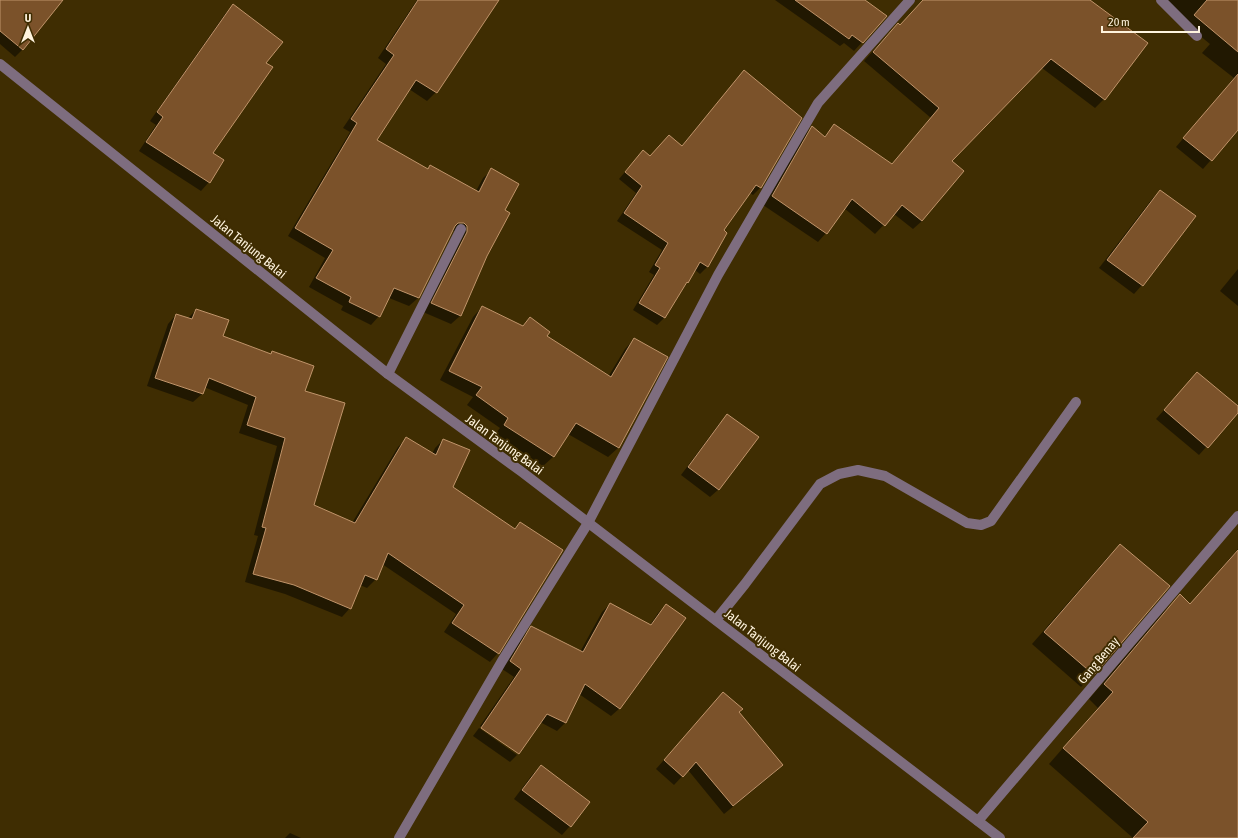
<svg xmlns="http://www.w3.org/2000/svg" width="1238" height="838" viewBox="0 0 1238 838" font-family="'Asap Condensed',sans-serif">
<style>
.shadow{fill:#0007}
.building{fill:#7b522a;stroke:#c0946a}
.lines{fill:none;stroke-linecap:round;stroke-linejoin:round}
.minor{stroke:#7e6d7f;stroke-width:10}
.labels{text-anchor:middle;stroke-width:4;stroke-linejoin:round;paint-order:stroke}
.street-label{font-size:13px;fill:#fff4de;stroke:#3f2d02}
</style>
<rect width="100%" height="100%" fill="#3f2d02"/>
<!-- shadow -->
<g class="shadow">
<polygon points="0,0 63,0 23,49 15,57 0,44"/>
<polygon points="417,0 482,0 493,7 436,92 427,101 409,89 375,141 427,170 430,166 476,191 483,178 492,170 503,210 486,255 460,316 451,324 423,312 455,231 451,231 418,298 409,306 389,298 379,316 371,325 341,310 343,306 309,287 325,258 288,236 350,132 343,128 386,64 378,58"/>
<polygon points="775,0 863,0 886,16 854,51 844,43 840,46"/>
<polygon points="924,0 1089,0 1104,99 1095,108 1042,68 951,161 922,221 913,229 894,214 875,234 844,208 826,233 818,242 763,205 803,136 812,127 824,137 834,125 892,165 931,118 864,61 889,33 900,26"/>
<polygon points="1156,0 1238,0 1238,129 1203,169 1176,147 1234,78 1202,53 1210,44"/>
<polygon points="233,5 265,63 212,154 223,161 209,182 201,191 139,151 156,125 150,121 225,14"/>
<polygon points="744,72 801,118 760,188 753,195 750,193 723,231 726,233 707,267 700,274 695,270 664,318 657,325 633,310 654,275 649,272 662,250 617,221 636,193 619,179 636,159 650,157 681,147 737,79"/>
<polygon points="1160,191 1142,285 1134,294 1099,268 1152,199"/>
<polygon points="1238,269 1238,306 1220,291"/>
<polygon points="482,307 522,327 530,318 546,336 608,377 625,349 634,339 666,358 618,448 608,457 568,434 553,457 543,466 495,434 500,428 467,405 473,397 440,380 473,317"/>
<polygon points="196,310 222,337 270,355 272,352 304,392 313,506 352,523 398,447 406,439 432,454 435,448 443,440 451,487 514,529 520,523 498,653 490,662 444,632 456,614 382,564 376,579 367,588 360,585 350,608 342,617 285,594 245,582 258,536 254,535 277,446 239,433 248,405 204,387 202,394 193,402 147,386 168,324 176,315 187,319"/>
<polygon points="1197,373 1238,407 1238,411 1199,455 1156,419"/>
<polygon points="728,416 719,489 710,497 681,475 719,424"/>
<polygon points="1120,545 1168,586 1093,674 1081,687 1032,644 1108,557"/>
<polygon points="1238,549 1238,838 1133,838 1049,764 1098,708 1089,699 1164,611 1180,596 1190,604"/>
<polygon points="610,604 650,625 658,613 666,605 620,708 611,716 579,694 565,723 557,731 540,722 518,754 518,753 480,726 514,677 502,669 523,636 532,627 580,652 602,612"/>
<polygon points="715,702 738,712 782,765 774,773 724,814 688,770 674,785 656,769"/>
<polygon points="479,728 517,755 510,762 473,736"/>
<polygon points="541,766 589,803 570,826 562,835 514,799 532,775"/>
<polygon points="290,833 301,838 285,838"/>
</g>
<!-- building -->
<g class="building">
<polygon points="0,0 63,0 23,50 0,31"/>
<polygon points="418,0 499,0 437,93 416,80 377,140 428,169 430,165 479,192 491,168 519,184 505,210 510,213 487,256 461,316 431,303 467,232 467,226 464,223 458,223 455,226 419,298 394,288 380,317 349,302 351,297 316,278 333,250 295,228 357,123 351,119 394,55 386,49"/>
<polygon points="795,0 865,0 887,16 863,43 852,35 849,39"/>
<polygon points="923,0 1090,0 1148,43 1105,100 1051,59 952,161 964,171 922,221 902,205 885,226 852,199 827,234 772,196 812,126 825,137 834,124 892,164 939,108 873,52 898,23 900,25"/>
<polygon points="1207,0 1238,0 1238,52 1194,15"/>
<polygon points="233,4 283,42 266,63 273,67 213,153 224,160 210,183 146,142 163,117 157,112"/>
<polygon points="744,70 802,118 761,188 756,185 724,230 727,233 708,267 700,262 688,283 687,282 665,318 639,303 660,268 655,265 668,243 624,213 642,186 625,172 643,150 650,156 669,135 682,146"/>
<polygon points="1238,74 1238,130 1212,161 1183,138"/>
<polygon points="1160,190 1196,216 1143,286 1107,260"/>
<polygon points="482,306 523,326 530,317 550,332 547,336 611,377 634,338 668,357 619,448 576,423 554,457 504,425 508,418 476,395 482,387 449,371"/>
<polygon points="196,309 229,320 223,336 271,354 272,351 314,366 305,391 345,403 314,505 355,523 406,437 436,455 443,439 470,450 453,487 515,529 520,522 563,550 499,654 452,623 464,605 388,553 377,580 365,575 351,609 294,585 253,574 266,528 262,527 285,438 247,425 256,397 209,378 203,394 155,378 176,314 192,319"/>
<polygon points="1197,372 1238,406 1238,413 1208,448 1164,410"/>
<polygon points="727,414 759,437 719,490 688,467"/>
<polygon points="1120,544 1170,586 1094,675 1044,632"/>
<polygon points="1238,550 1238,838 1133,838 1148,822 1063,748 1113,692 1104,684 1180,594 1190,604"/>
<polygon points="610,603 651,625 666,604 686,618 620,709 585,684 566,723 547,714 519,754 481,728 521,669 510,661 531,626 583,652"/>
<polygon points="723,692 743,709 739,712 783,765 733,806 696,762 683,777 664,760"/>
<polygon points="541,765 590,802 571,827 522,790"/>
</g>
<g class="lines">
<!-- minor -->
<g class="minor">
<polyline points="1161,0 1197,36"/>
<polyline points="0,64 388,374 522,472 1000,838"/>
<polyline points="388,374 461,229"/>
<polyline points="716,620 745,584 820,484 839,474 858,470 885,476 967,523 981,525 991,521 1076,402"/>
<polyline points="978,821 1238,516"/>
<polyline points="399,838 502,661 588,523 718,275 818,103 910,0"/>
</g>
</g>
<g class="labels">
<!-- street labels -->
<g class="street-label">
<text transform="translate(249 246) rotate(39)" y="5">Jalan Tanjung Balai</text>
<text transform="translate(505 444) rotate(36)" y="5">Jalan Tanjung Balai</text>
<text transform="translate(763 640) rotate(38)" y="5">Jalan Tanjung Balai</text>
<text transform="translate(1098 660) rotate(-50)" y="5">Gang Benay</text>
</g>
</g>
<!-- north arrow -->
<g transform="translate(28 28)" stroke="#3f2d02" stroke-width="3" paint-order="stroke">
<path d="M0-3L7 15L0 10L-7 15Z" fill="#fff4de"/>
<text y="-6" font-size="11" font-weight="bold" text-anchor="middle" fill="#fff4de">U</text>
</g>
<!-- scale -->
<path d="M1102 26v6h97v-6" fill="none" stroke="#fff4de" stroke-width="2"/>
<text x="1108" y="26" font-size="12" fill="#fff4de" stroke="#3f2d02" stroke-width="3" paint-order="stroke">20 m</text>
</svg>
